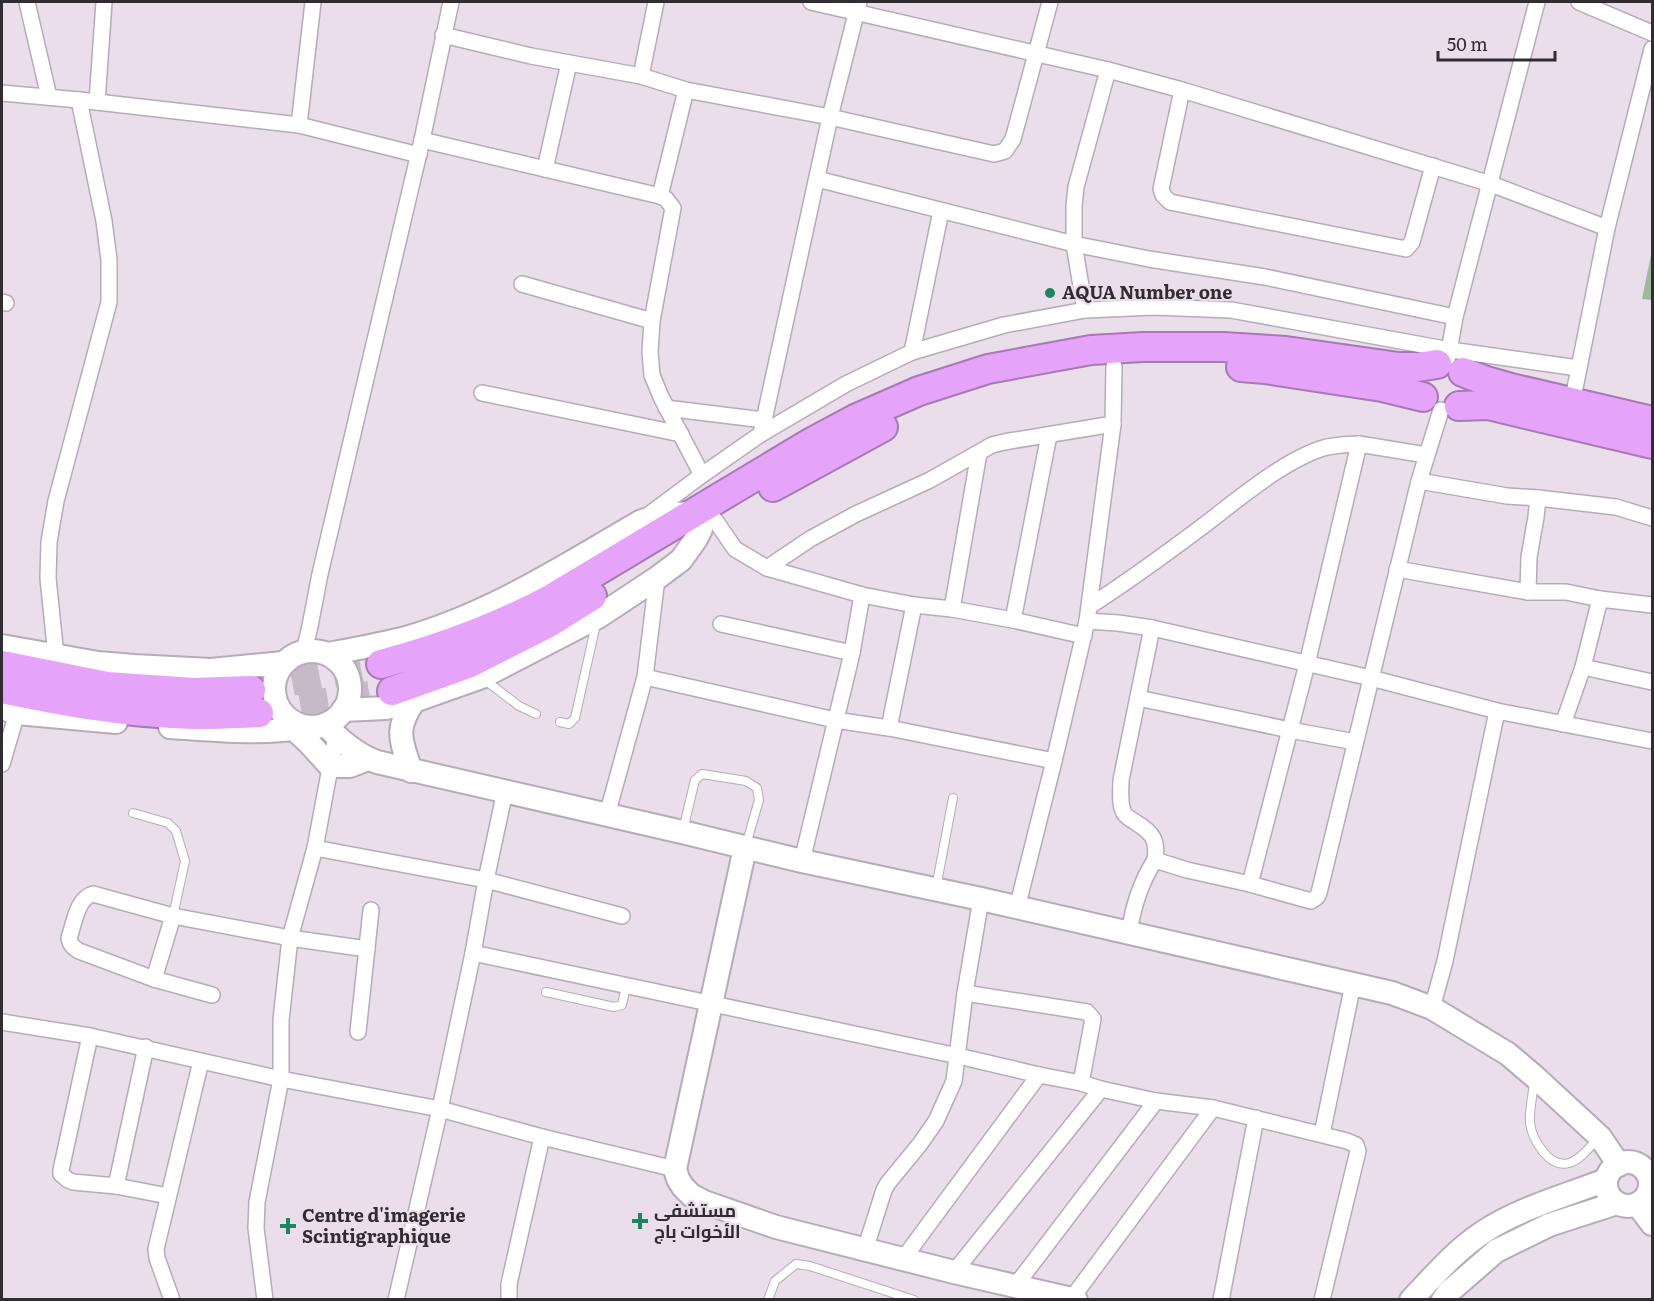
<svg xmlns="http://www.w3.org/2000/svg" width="1654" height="1301" viewBox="0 0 1654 1301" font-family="Literata,Cairo,serif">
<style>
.green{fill:#9eb99d}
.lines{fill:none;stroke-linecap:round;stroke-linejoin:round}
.highway-tunnel{stroke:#c5bac6;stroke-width:28;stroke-dasharray:28 14;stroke-linecap:butt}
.lane-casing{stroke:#b6abb8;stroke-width:10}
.street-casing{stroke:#b6abb8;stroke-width:18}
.secondary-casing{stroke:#b6abb8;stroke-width:26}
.highway-casing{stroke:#a67ab3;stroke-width:32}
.lane{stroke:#fff;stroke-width:8}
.street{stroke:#fff;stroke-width:15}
.secondary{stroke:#fff;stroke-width:22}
.highway{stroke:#e5a4f9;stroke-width:28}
.poi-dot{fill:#1c8662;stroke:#eadeeb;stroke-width:2}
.labels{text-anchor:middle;stroke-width:4.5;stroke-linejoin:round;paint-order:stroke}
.poi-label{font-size:18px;font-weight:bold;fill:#312c31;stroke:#eadeeb;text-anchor:start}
</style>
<rect width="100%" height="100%" fill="#eadeeb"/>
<!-- green -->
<polygon class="green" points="1652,250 1652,300 1642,299"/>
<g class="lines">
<!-- highway-tunnel -->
<g class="highway-tunnel">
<polyline points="251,690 381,664"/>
<polyline points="259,713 392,691"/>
</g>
<!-- lane casing -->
<g class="lane-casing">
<g id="lane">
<polyline points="485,680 519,706 536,714"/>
<polyline points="560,722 569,724 575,718 596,624"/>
<polyline points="133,813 168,823 176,831 185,861 173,916"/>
<polyline points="683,830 695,780 702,774 746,781 757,788 759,800 746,845"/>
<polyline points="936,888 953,798"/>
<polyline points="546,992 614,1007 622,1005 626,986"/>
<path d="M1534,1081C1533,1095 1529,1110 1530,1123C1532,1139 1549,1169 1569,1163C1580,1160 1590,1147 1597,1139"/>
<polyline points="768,1300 775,1281 796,1264 810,1266 914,1300"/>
</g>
</g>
<!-- street casing -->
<g class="street-casing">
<g id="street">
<polyline points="27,2 49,97"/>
<polyline points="811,2 1108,70 1182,90 1491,184 1607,228"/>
<polyline points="1579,2 1652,33"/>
<polyline points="443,35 531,56 641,76 686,90 830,117 994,154 1005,151 1013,139 1050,2"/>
<polyline points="1108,70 1076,187 1074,206 1074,244 1149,259 1265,277 1455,317"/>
<polyline points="641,76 656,2"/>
<polyline points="1182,90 1161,189 1163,195 1170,202 1406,249 1412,242 1433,166"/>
<polyline points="2,93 79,100 299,125 419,155"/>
<polyline points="97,102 104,2"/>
<polyline points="299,125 313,2"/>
<polyline points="422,140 660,196 666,199 673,208 652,321 650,352 652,375 661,397 702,475 761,434 846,384 912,352 1004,325 1085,310 1154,307 1231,310 1450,350 1578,368"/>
<polyline points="545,169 569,63"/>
<polyline points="817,179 1074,244 1085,310"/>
<polyline points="660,196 686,90"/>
<polyline points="522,284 652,321"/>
<polyline points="2,302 6,303"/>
<polyline points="912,352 941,211"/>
<polyline points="1448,357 1455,317 1537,2"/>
<polyline points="482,393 681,434"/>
<polyline points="1572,403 1607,228 1652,49"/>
<polyline points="666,408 764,420"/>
<polyline points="761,434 830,117 859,2"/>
<polyline points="1419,481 1507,496 1538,498 1536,517 1529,557 1528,592 1566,592 1600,599"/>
<polyline points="1538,498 1616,507 1652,518"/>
<polyline points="647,516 702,475"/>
<polyline points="715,520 735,549 767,568 862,595 914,605 952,609 1013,620 1084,636"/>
<polyline points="767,568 810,539 856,514 930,480 992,445 1004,442 1113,424 1114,366"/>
<polyline points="1397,569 1528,592"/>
<path d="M1090,606C1127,582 1163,556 1199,529C1234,503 1285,458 1327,447C1338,445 1348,444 1359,444"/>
<polyline points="952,609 979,453"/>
<polyline points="1013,620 1049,435"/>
<polyline points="1087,621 1118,623 1152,628 1371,678 1497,711 1652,741"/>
<polyline points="721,624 852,653"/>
<path d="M1152,628L1121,780C1121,790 1119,804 1124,813C1126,817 1131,819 1135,822C1153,833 1158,840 1155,860L1187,870L1250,884L1307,664L1359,444L1426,455"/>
<polyline points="304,651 310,626 320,574 422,140 451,2"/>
<polyline points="56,656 48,578 49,542 56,501 109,302 109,260 104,221 79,100"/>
<polyline points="1583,667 1652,682"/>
<polyline points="645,677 835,720 889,728 1054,761"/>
<polyline points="1138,698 1290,730 1355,742"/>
<polyline points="1563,724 1583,667 1600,599 1652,605"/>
<polyline points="889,728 914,605"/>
<polyline points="2,764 17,713"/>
<polyline points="607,815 645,677 657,578"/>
<polyline points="315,848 486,880 622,916"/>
<polyline points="802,861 852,653 862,595"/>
<polyline points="1250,884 1311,901 1317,897 1319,893 1419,481 1441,410"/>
<polyline points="1017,908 1054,761 1087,621 1113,424"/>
<path d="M1129,933C1133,907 1140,883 1155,860"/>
<polyline points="473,953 958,1056 1039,1075 1081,1083 1101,1089 1156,1101 1213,1108 1347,1141 1356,1145 1358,1151 1322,1300"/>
<polyline points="154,979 173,916"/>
<polyline points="965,993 1087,1012 1093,1019 1081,1083"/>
<path d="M212,995L154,979L79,951C73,947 70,945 69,938C74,924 77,898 93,894L173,916L290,938L367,949"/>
<polyline points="1432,1008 1445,961 1497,711"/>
<polyline points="2,1022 90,1036 281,1079 440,1109 542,1137 675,1169"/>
<polyline points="358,1032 371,910"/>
<polyline points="90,1036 61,1170 61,1174 68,1180 73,1182 116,1186 168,1196"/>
<polyline points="1322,1134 1353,984"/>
<polyline points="116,1186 146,1047"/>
<polyline points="865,1250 884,1190 888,1183 920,1144 936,1121 954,1081 965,993 981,899"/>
<polyline points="903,1259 1039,1075"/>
<polyline points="954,1272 1101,1089"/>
<polyline points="1016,1285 1156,1101"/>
<polyline points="1072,1298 1213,1108"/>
<polyline points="172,1300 157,1258 156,1249 201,1061"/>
<polyline points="265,1300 256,1228 257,1202 281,1079 281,1020 290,938 315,848 336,736"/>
<polyline points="396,1300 440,1109 473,953 486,880 505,791"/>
<polyline points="509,1300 509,1284 542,1137"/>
<polyline points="1221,1300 1256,1118"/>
</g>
</g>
<!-- secondary casing -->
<g class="secondary-casing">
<g id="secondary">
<polyline points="2,646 98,663 134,666 211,670 283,663"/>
<circle cx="312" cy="689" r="38"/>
<path d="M328,654C355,649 383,644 409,637C492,613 566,565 640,522C657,515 673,514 692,513"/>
<polyline points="2,708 17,713 116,722"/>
<polyline points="343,710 386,708 414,701 482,677 598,617 657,578 681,560 696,539 701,529"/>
<path d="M326,724C337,739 359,756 377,762L682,832L802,861L981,899L1392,993L1432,1008L1508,1054L1535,1077L1600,1137L1619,1165"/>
<path d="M170,727C214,730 263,735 307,727"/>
<polyline points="294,729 310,744 330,766 350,766 368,759"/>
<path d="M411,771C401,740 394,730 414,701"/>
<polyline points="745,848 675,1169 678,1179 683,1187 691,1195 704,1202 776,1227 954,1272 1076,1300"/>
<circle cx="1628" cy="1184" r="22"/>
<polyline points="1637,1204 1652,1224"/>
<path d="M1411,1300C1434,1276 1455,1251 1482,1233C1517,1209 1567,1195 1606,1180"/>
<polyline points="1443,1300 1449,1292 1496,1251 1549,1225 1617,1203"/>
</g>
</g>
<!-- highway casing -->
<g class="highway-casing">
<g id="highway">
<polyline points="1241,367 1265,369 1382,387 1423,397"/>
<polyline points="1463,372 1486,381 1511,388 1652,421"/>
<polyline points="1459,406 1488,405 1652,444"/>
<polyline points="773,487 883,427"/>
<path d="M381,664C441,648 498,627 552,598L812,442L855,419L919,391L988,369L1091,350L1143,347H1223L1286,351L1399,367H1418L1437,364"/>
<polyline points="2,665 107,686 193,692 251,690"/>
<path d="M2,689C65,702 130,714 194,715C216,715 238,714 259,713"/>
<polyline points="392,691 468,664 547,624 592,596"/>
</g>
</g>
<!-- lane -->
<use href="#lane" class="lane"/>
<!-- street -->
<use href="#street" class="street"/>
<!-- secondary -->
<use href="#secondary" class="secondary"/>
<!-- highway -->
<use href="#highway" class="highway"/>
</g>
<!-- markers -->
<g class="poi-dot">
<circle cx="1050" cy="293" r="6"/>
<path d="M637 1212h6v6h6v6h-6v6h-6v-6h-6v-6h6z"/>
<path d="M285 1217h6v6h6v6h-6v6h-6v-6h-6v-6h6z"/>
</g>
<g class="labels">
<!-- poi labels -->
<g class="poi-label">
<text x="1062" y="299">AQUA Number one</text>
<text x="654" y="1217">مستشفى<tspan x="654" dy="21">الأخوات باج</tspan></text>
<text x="302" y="1222">Centre d'imagerie<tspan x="302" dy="21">Scintigraphique</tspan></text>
</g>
</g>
<!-- border -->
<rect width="1654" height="1301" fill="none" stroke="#312c31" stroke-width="6"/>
<!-- scale -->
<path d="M1438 51v9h117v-9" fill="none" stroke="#312c31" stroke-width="3"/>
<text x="1447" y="51" font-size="18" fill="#312c31" stroke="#eadeeb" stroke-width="4.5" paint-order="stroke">50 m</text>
</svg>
